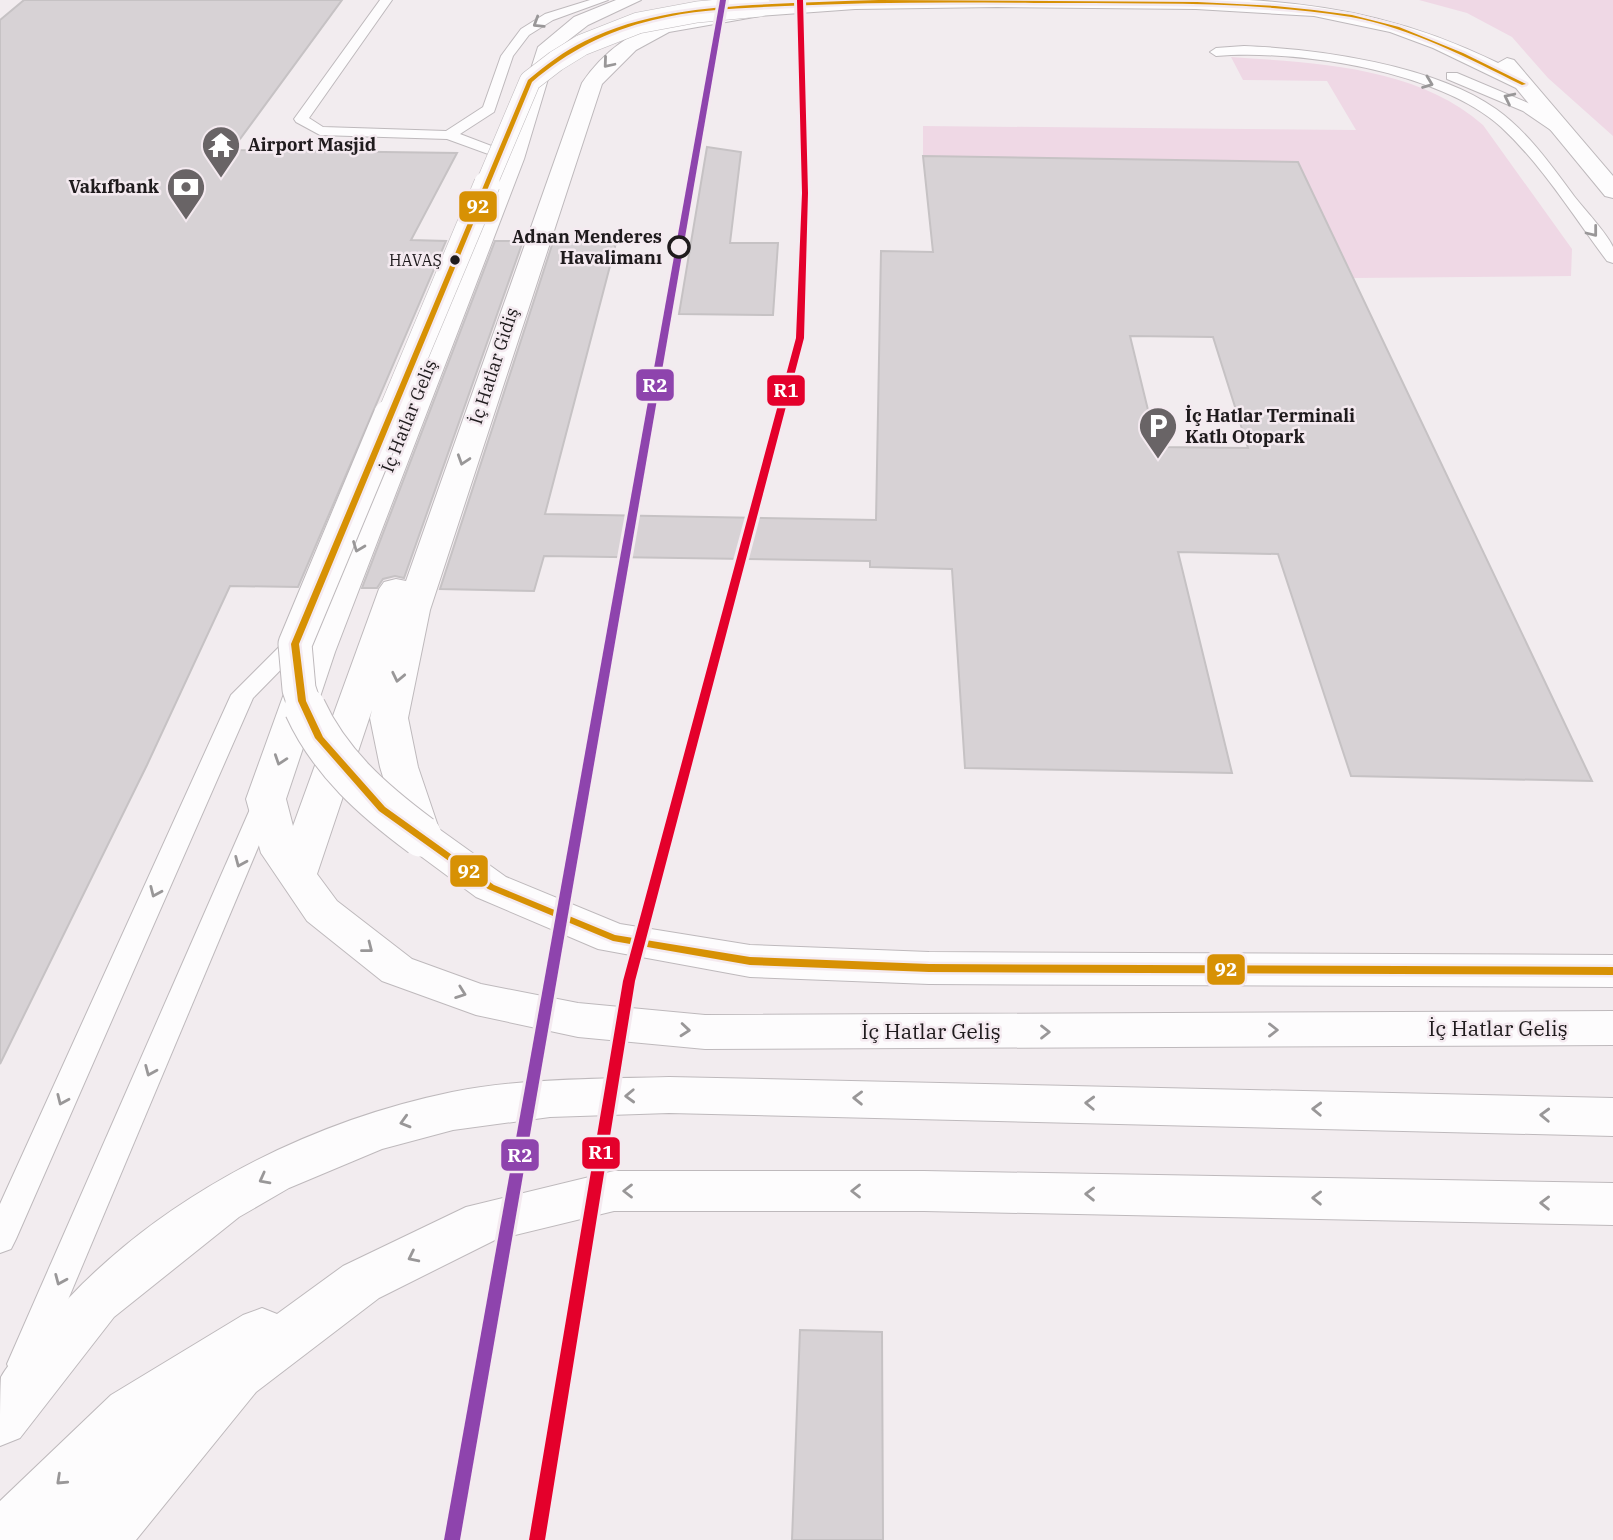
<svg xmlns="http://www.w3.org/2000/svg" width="1613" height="1540" viewBox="0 0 1613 1540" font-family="'IBM Plex Serif',serif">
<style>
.green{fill:#efd8e5}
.building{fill:#d7d2d5;stroke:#c6c2c4;stroke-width:2;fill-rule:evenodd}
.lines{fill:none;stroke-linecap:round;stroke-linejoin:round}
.lane-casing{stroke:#beb9bc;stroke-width:2}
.secondary-casing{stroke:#beb9bc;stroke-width:2}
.lane{fill:#fdfcfd;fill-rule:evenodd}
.secondary{fill:#fdfcfd;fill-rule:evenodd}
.secondary-bridge-far3-casing{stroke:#beb9bc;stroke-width:22;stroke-linecap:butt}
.secondary-bridge-far2-casing{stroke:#beb9bc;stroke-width:27;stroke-linecap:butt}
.secondary-bridge-far1-casing{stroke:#beb9bc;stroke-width:35;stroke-linecap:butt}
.secondary-bridge-casing{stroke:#beb9bc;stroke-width:43;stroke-linecap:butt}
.secondary-bridge-far3{stroke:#fdfcfd;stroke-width:21}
.secondary-bridge-far2{stroke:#fdfcfd;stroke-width:26}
.secondary-bridge-far1{stroke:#fdfcfd;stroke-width:33}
.secondary-bridge{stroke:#fdfcfd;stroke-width:41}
.bus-1-casing{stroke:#f4eaf0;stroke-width:5}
.bus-1{fill:#d79104;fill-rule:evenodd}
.rail-1-casing{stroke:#f4eaf0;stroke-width:6}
.rail-2-casing{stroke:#f4eaf0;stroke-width:6}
.rail-1{fill:#e4002b;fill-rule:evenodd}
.rail-2{fill:#8e44ad;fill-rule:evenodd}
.oneway{stroke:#999798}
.stop-dot{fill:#f4eaf0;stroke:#1f1b1d;stroke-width:3.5}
.bus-dot{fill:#1f1b1d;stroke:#f4eaf0;stroke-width:2.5}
.labels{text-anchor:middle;stroke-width:5;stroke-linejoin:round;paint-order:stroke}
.far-bus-label{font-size:16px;fill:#1f1b1d;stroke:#f4eaf0;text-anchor:end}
.far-poi-label{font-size:18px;font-weight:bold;fill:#1f1b1d;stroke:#f4eaf0;text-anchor:start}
.far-stop-label{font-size:18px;font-weight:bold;fill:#1f1b1d;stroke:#f4eaf0;text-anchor:end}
.far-street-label{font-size:18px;fill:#1f1b1d;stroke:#f4eaf0}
.street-label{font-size:21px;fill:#1f1b1d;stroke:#f4eaf0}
.line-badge{stroke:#f4eaf0;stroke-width:2.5}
.badge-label{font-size:19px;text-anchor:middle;font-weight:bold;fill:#fff}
</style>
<rect width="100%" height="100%" fill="#f2ecef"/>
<!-- green -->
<g class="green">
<polygon points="1419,0 1613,0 1613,136 1548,78 1512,37 1467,13"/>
<path d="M1231,57C1316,63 1416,66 1483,125L1572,249L1571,276L1354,278L1298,162L923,156V126L1356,130L1327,81L1243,80Z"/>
</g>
<!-- building -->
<g class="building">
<polygon points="24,0 342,0 232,150 457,153 411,240 446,241 298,587 230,586 147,765 0,1064 0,20"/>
<polygon points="707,147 741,152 730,243 778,243 773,315 679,314"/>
<path d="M923,156L1298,162L1592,781L1351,776L1278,554L1178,552L1232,773L965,768L952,569L870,567V561L544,556L534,591L440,589L553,242L616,243L545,514L876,520L881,251L933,252ZM1130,336L1213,337L1248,448L1157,447Z"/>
<polygon points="495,241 523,241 404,578 395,576 383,579 377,588 362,588"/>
<polygon points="800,1330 882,1332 883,1540 792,1540"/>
</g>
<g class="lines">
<!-- lane casing -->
<g class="lane-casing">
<g id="lane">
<polygon points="380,0 392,0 309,118 323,127 446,131 483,107 501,56 521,29 545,14 590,0 608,0 553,20 529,35 513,56 494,112 460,134 518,156 520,159 513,163 447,139 320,135 296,122 294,119"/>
<path d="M1244,46C1319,49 1434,65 1496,109C1527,131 1551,165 1574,196C1584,209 1607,233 1613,247C1613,251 1613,258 1613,263L1607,261C1573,216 1543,166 1501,127C1440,71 1296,49 1216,56L1210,52L1216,48Z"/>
<polygon points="1447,73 1457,73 1533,105 1573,134 1561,137 1523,111 1447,79"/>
<polygon points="295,637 306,644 253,698 16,1239 11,1249 0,1253 0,1204 231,695 287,639"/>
<polygon points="266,792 275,794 278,800 41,1364 36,1375 24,1379 12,1375 7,1364 254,800 257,794"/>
</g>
</g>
<!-- secondary casing -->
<g class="secondary-casing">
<g id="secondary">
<path d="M616,0H641L588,25L557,49L524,159L335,652L286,799L293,826L379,589L384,582L396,579L406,581L582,83C603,52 634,29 670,19C751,0 841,0 924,0C1032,0 1140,0 1249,0C1341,6 1414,22 1498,63L1507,58L1514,60L1613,176V198L1605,196L1516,88L1433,48L1390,32L1314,16L1196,9L997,7L855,9L760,16L669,32L636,50L602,84L430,610L408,718L418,767L439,829L506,877L620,924L750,945L929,952L1613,955V987L929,984L750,977L598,949L476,897L407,846L401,836L380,767L370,718L372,710L317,874L337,901L412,959L481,984L578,1003L705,1015L1613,1011V1045L705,1049L578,1037L476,1015L382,981L307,921L261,853L246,799L299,652L502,159L538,47L574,17Z"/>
<path d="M669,1077L1613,1098V1136L669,1113L550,1117L453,1130L382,1149L289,1188L239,1217L114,1317L20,1438L0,1446C0,1431 0,1389 1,1377C10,1360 29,1343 42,1328C143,1206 297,1124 452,1092C523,1078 597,1079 669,1077Z"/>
<polygon points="614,1171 924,1171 1613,1183 1613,1225 924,1211 614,1211 495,1240 379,1298 256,1392 136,1540 0,1540 0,1501 111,1395 243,1315 262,1308 277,1314 343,1266 466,1207"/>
</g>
</g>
<!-- lane -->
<use href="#lane" class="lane"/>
<!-- secondary -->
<use href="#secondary" class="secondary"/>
<!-- secondary-bridge-far3 casing -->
<g class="secondary-bridge-far3-casing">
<polyline id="secondary-bridge-far3" points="486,185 530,81 556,61 582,45 638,23 697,12 760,6"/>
</g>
<!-- secondary-bridge-far2 casing -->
<g class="secondary-bridge-far2-casing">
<polyline id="secondary-bridge-far2" points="389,418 487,184"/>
</g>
<!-- secondary-bridge-far1 casing -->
<g class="secondary-bridge-far1-casing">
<polyline id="secondary-bridge-far1" points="306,710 299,689 295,644 390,416"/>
</g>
<!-- secondary-bridge casing -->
<g class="secondary-bridge-casing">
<path id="secondary-bridge" d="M305,708C330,763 374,801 421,836"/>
</g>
<!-- secondary-bridge-far3 -->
<use href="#secondary-bridge-far3" class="secondary-bridge-far3"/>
<!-- secondary-bridge-far2 -->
<use href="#secondary-bridge-far2" class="secondary-bridge-far2"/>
<!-- secondary-bridge-far1 -->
<use href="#secondary-bridge-far1" class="secondary-bridge-far1"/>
<!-- secondary-bridge -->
<use href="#secondary-bridge" class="secondary-bridge"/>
<!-- bus-1 casing -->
<g class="bus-1-casing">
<path id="bus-1" d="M879,0L1197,2L1275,6L1314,10L1352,15L1399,27L1463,53L1526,84L1522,85C1468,58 1411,28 1351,17C1246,0 1139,4 1034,3C951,2 868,2 785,6C741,8 696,9 653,20C607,31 568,51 532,82L299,644L306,701L323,737L385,807L494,885L615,935L750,957L929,964L1613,967V975L929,972L750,965L613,941L488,889L379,811L315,738L298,701L291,644L528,80C546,65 564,51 585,41C643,12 709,7 772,4C808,2 843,1 879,0Z"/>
</g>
<!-- bus-1 -->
<use href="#bus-1" class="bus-1"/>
<!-- rail-1 casing -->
<g class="rail-1-casing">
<polygon id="rail-1" points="797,0 803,0 808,193 804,338 635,981 545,1540 529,1540 623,981 796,338 802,193"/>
</g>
<!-- rail-2 casing -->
<g class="rail-2-casing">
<polygon id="rail-2" points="720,0 726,0 460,1540 444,1540"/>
</g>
<!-- rail-1 -->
<use href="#rail-1" class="rail-1"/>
<!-- rail-2 -->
<use href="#rail-2" class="rail-2"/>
</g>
<!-- one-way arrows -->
<defs><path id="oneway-chevron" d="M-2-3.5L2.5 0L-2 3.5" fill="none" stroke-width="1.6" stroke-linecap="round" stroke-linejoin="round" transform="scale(1.75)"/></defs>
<g class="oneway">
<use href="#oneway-chevron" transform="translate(538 23) rotate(148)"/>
<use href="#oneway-chevron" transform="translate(608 63) rotate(130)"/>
<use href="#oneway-chevron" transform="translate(1428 83) rotate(21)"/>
<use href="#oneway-chevron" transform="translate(1509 98) rotate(-154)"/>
<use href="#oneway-chevron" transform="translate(1593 232) rotate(52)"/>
<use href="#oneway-chevron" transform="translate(463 460) rotate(108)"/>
<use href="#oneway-chevron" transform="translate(358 547) rotate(111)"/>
<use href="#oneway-chevron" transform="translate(398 677) rotate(102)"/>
<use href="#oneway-chevron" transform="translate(280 760) rotate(109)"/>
<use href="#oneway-chevron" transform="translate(240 862) rotate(113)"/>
<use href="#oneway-chevron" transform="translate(155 892) rotate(114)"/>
<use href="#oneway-chevron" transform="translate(368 948) rotate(38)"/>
<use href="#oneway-chevron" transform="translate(461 993) rotate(20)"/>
<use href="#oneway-chevron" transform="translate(685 1030) rotate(5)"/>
<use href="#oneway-chevron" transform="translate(1273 1030)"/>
<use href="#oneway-chevron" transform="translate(1045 1032)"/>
<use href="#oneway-chevron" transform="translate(150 1071) rotate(113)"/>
<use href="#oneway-chevron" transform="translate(630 1096) rotate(178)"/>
<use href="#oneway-chevron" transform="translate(858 1098) rotate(-179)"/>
<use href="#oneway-chevron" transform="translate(62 1100) rotate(114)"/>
<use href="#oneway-chevron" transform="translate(1090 1103) rotate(-178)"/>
<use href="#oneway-chevron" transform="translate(1317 1109) rotate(-178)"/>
<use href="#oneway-chevron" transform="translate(1545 1115) rotate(-178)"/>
<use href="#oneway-chevron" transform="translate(405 1122) rotate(164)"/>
<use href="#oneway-chevron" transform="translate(264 1179) rotate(152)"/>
<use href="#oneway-chevron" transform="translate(628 1191) rotate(180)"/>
<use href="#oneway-chevron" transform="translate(856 1191) rotate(180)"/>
<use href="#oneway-chevron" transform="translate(1090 1194) rotate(-179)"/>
<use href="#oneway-chevron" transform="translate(1317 1198) rotate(-179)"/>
<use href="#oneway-chevron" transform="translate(1545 1203) rotate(-179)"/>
<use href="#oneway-chevron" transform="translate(413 1257) rotate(154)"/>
<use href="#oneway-chevron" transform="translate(60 1280) rotate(113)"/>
<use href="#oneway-chevron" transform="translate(61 1480) rotate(137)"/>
</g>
<!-- icons -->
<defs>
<g id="temple-pin" transform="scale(2.0125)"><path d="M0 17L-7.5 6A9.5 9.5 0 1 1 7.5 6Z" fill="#696466" stroke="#f4eaf0"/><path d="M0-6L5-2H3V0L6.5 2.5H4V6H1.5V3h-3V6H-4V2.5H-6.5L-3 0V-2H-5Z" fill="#fff"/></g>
<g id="bank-pin" transform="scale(2.0125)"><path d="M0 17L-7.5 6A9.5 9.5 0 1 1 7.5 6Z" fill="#696466" stroke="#f4eaf0"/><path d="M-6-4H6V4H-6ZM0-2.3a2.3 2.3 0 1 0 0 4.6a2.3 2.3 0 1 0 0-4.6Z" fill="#fff"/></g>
<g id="parking-pin" transform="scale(2.0125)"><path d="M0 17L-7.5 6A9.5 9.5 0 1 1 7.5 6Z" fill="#696466" stroke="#f4eaf0"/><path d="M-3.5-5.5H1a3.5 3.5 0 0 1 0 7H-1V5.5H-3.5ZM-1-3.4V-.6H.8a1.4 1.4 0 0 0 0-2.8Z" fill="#fff"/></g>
</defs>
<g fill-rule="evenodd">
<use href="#temple-pin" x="221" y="145"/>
<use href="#bank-pin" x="186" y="187"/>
<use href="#parking-pin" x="1158" y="426"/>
</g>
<!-- markers -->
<circle class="stop-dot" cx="679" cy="247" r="10"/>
<circle class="bus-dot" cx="455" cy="260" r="6"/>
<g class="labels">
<!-- far-bus labels -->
<g class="far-bus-label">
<text x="442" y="266">HAVAŞ</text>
</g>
<!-- far-poi labels -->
<g class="far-poi-label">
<text x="248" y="151">Airport Masjid</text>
<text x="159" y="193" text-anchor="end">Vakıfbank</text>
<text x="1185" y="422">İç Hatlar Terminali<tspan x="1185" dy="21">Katlı Otopark</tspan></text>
</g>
<!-- far-stop labels -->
<g class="far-stop-label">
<text x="662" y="243">Adnan Menderes<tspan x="662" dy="21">Havalimanı</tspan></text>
</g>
<!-- far-street labels -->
<g class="far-street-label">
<text transform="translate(494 366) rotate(-72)" y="6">İç Hatlar Gidiş</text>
<text transform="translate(409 416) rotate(-68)" y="6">İç Hatlar Geliş</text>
</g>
<!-- street labels -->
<g class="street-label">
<text x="1498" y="1036">İç Hatlar Geliş</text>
<text x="931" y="1039">İç Hatlar Geliş</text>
</g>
</g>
<g class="line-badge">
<rect x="458" y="190" width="40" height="33" rx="7" fill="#d79104"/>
<rect x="635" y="368" width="40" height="34" rx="7" fill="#8e44ad"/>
<rect x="766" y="374" width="40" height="33" rx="7" fill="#e4002b"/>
<rect x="449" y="854" width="40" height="34" rx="7" fill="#d79104"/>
<rect x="1206" y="953" width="40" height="33" rx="7" fill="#d79104"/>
<rect x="581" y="1136" width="40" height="34" rx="7" fill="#e4002b"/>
<rect x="500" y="1138" width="40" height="34" rx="7" fill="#8e44ad"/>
</g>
<g class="badge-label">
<text x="478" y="213">92</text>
<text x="655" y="392">R2</text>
<text x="786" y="397">R1</text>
<text x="469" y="878">92</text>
<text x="1226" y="976">92</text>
<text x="601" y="1159">R1</text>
<text x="520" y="1162">R2</text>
</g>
</svg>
